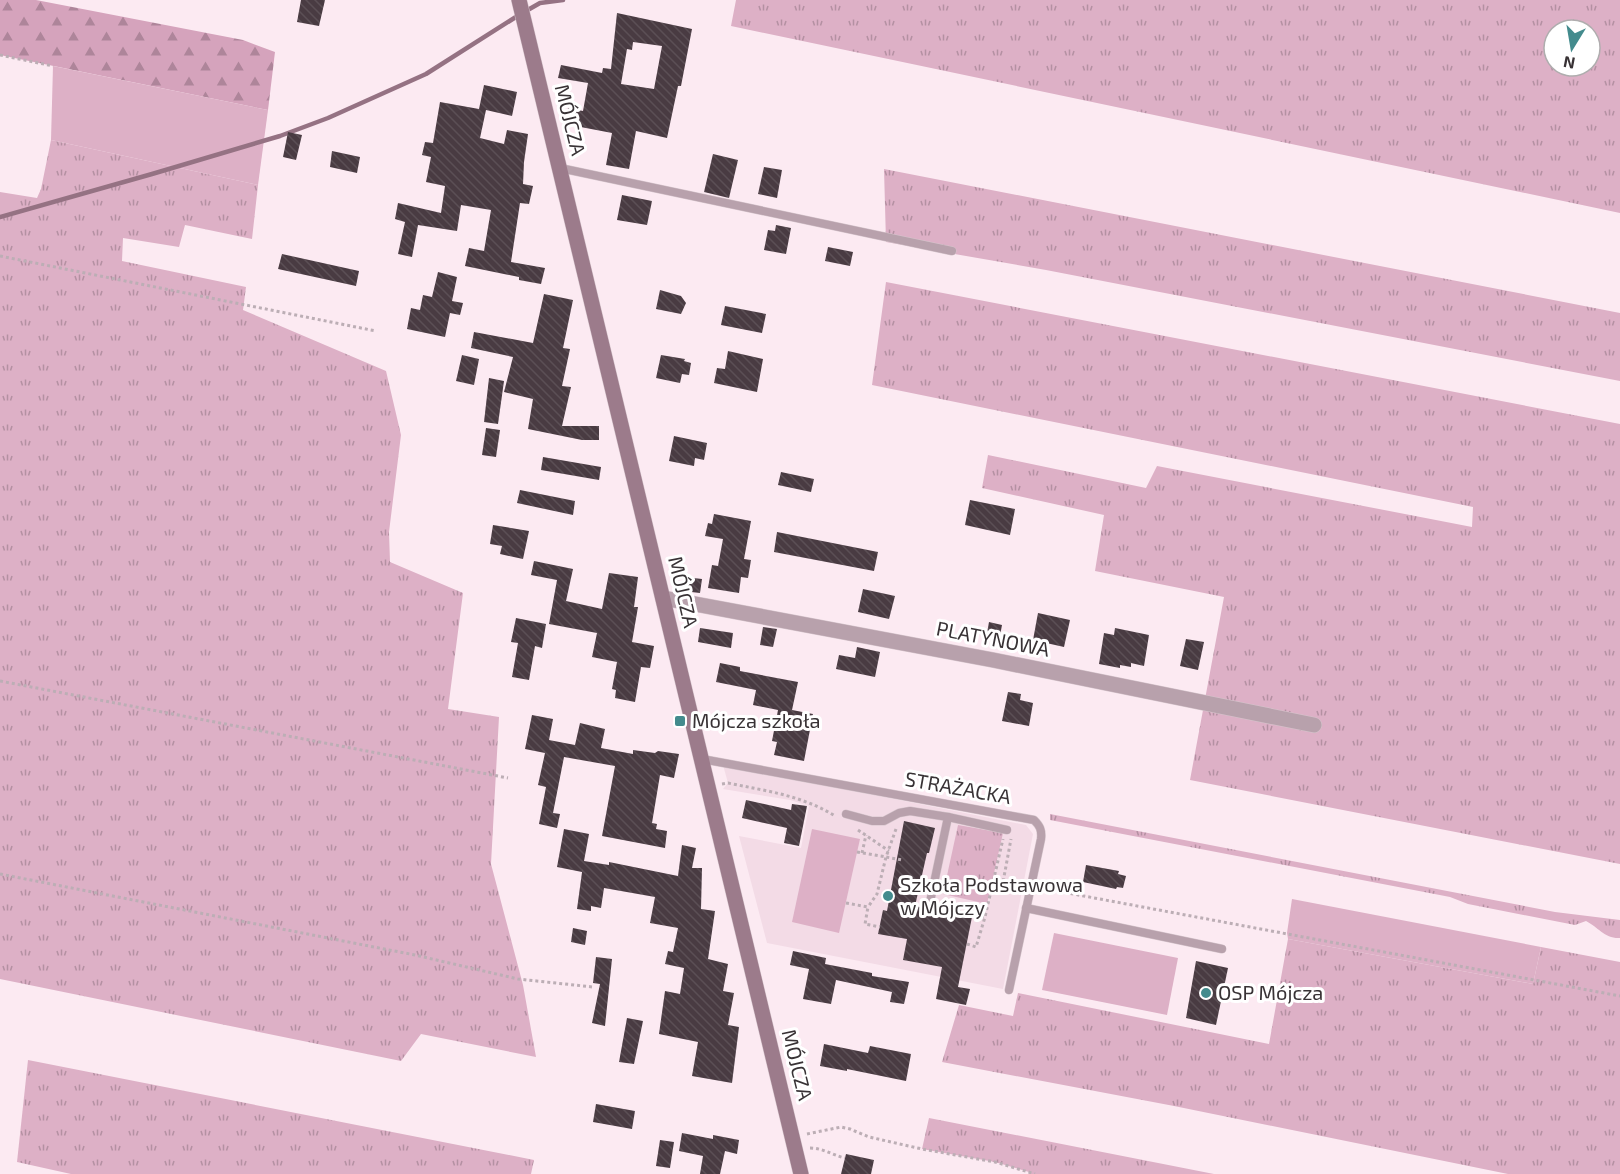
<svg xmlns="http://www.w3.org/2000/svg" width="1620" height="1174" viewBox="0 0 1620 1174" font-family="'Exo 2',sans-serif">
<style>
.built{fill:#f3dbe6}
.grass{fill:url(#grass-tufts);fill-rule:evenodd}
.forest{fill:url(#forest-firs)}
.garden{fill:#ddb0c6}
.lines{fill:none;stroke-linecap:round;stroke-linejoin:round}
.stream{stroke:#957283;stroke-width:4.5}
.building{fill:url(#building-back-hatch);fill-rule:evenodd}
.lane-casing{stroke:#d5c5cc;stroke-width:9}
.street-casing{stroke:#d5c5cc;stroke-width:16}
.secondary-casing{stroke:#d5c5cc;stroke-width:16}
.path{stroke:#bcaeb5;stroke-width:3;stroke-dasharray:3 3;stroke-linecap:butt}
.lane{stroke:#b8a1ac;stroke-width:8}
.street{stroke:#b8a1ac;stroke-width:15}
.secondary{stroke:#9c7b8b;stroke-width:15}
.poi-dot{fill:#438b8d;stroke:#fff;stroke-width:2}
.labels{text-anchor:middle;stroke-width:6;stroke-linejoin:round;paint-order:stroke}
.street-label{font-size:20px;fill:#383235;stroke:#fff}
.poi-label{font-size:20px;fill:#383235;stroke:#fff;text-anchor:start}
</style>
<defs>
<pattern id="grass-tufts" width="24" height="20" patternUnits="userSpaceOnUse" patternTransform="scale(1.5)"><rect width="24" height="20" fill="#ddb0c6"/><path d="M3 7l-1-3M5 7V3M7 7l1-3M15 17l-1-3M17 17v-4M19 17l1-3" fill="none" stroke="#b490a2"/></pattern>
<pattern id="forest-firs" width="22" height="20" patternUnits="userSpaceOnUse" patternTransform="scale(1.5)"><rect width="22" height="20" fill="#d5a3bc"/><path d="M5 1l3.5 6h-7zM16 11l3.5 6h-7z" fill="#ae859a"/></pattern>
<pattern id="building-back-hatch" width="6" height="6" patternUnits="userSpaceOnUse" patternTransform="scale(1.5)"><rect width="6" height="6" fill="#493b42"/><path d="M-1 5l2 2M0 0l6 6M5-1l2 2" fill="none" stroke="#5b4f55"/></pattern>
</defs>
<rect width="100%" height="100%" fill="#fceaf2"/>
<!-- built -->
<polygon class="built" points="723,765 1026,825 1033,834 1003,989 767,943 739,836 801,848 809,806 790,800 723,789 728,783"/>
<!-- grass -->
<g class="grass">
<path d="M736,0H1620V213L731,26ZM1554,30H1590V66H1554Z"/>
<polygon points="51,140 258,185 252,239 185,225 179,247 123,238 122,261 246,287 243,310 386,371 401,435 389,532 390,562 463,593 448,709 499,717 491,864 523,985 536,1057 421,1034 401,1061 0,979 0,192 37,198 41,189"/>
<polygon points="884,169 1620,313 1620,381 1046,270 886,242"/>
<polygon points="886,282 1620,424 1620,864 1190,780 1224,597 1095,571 1104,515 982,488 988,455 1146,488 1157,466 1472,527 1473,507 872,385"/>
<path d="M1050,814L1555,912L1620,920V938C1605,939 1598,927 1586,921L1575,925L1468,904L1450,897L1050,820Z"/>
<polygon points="958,825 1003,833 987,904 943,894"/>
<polygon points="1288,939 1533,984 1541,947 1620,962 1620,1174 1508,1174 1174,1106 942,1062 959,1005 1013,1016 1018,993 1269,1044"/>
<polygon points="28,1060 534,1160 531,1174 71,1174 17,1162"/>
<polygon points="929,1118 1214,1174 1029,1174 1029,1172 995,1162 922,1149"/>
</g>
<!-- forest -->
<polygon class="forest" points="0,0 36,0 243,40 275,52 268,110 0,55"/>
<!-- garden -->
<g class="garden">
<polygon points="53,66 268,110 258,185 51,140"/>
<polygon points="812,829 860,839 839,933 792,922"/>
<polygon points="1292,899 1541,947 1533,984 1288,939 1287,933"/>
<polygon points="1054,933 1178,958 1167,1015 1042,990"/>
</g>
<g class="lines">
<!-- stream -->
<g class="stream">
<polyline points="526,11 540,3 563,0"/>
<polyline points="0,217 152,174 280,136 328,118 426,74 519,15"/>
</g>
</g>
<!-- building -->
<g class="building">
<polygon points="301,0 325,0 319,26 297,22"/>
<path d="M617,13L692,29L681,86H678L667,138L636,131L629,169L606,165L612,133L565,124L568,108L583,111L588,83L558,78L561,65L602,73L603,68L611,69ZM633,42L662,46L654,89L621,84L627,49L632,50Z"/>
<polygon points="484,85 517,92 512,116 486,110 480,138 504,144 507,130 528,134 524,162 523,184 533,186 529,204 520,203 511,262 545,268 541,284 519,280 519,277 465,266 469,248 484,251 491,210 461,205 457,231 418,225 412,257 398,254 405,222 395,219 398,203 441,213 445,186 426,182 431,157 422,155 425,142 433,143 440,102 479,109"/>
<polygon points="288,132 302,135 296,160 283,157"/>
<polygon points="332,151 360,157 357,173 330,167"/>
<polygon points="713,154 738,160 729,198 704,192"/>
<polygon points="764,167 782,170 777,198 758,194"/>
<polygon points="622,195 652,201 647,225 617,220"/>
<polygon points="776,225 791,228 786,254 764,250 768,230 775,231"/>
<polygon points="828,247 853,252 850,266 825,261"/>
<polygon points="282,254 359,271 356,286 278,269"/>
<polygon points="438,272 457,277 452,301 463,303 460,315 450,313 445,337 407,329 411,308 420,310 423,295 432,297"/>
<polygon points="660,290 681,296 686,303 681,314 656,309"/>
<polygon points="544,294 573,300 563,348 570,349 562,386 571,387 562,426 599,426 599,440 582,440 528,429 533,399 504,392 513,357 471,348 474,332 533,343"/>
<polygon points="725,306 766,314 762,333 721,325"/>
<polygon points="728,351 763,359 757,392 714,383 717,368 725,369"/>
<polygon points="462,355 479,359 474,385 456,381"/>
<polygon points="661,355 685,359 684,361 691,363 689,375 682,374 680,383 656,378"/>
<polygon points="489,378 504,381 498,424 484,422"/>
<polygon points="486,428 500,430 496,457 482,455"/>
<polygon points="674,436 707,443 704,460 695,458 694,466 669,461"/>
<polygon points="543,457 601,467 599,480 541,470"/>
<polygon points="781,472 814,479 811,492 778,485"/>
<polygon points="520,490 575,501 573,515 517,503"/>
<polygon points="970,500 1015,509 1010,535 965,525"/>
<polygon points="714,514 751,521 744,559 751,560 748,578 741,577 739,593 708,588 712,565 718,566 723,539 705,536 708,523 712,524"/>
<polygon points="493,525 529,531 523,559 500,554 502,546 490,544"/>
<polygon points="777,532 878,552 874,571 774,552"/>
<polygon points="534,561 573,569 566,601 602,609 609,573 638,577 634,607 638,607 632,642 654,646 650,668 641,667 635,702 615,698 616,690 612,689 617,662 592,657 597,633 549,624 557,580 531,575"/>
<polygon points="685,577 702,579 700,593 683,591"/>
<polygon points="863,589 895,596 889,619 858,612"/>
<polygon points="1038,613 1070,620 1064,647 1033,640"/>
<polygon points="516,618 546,624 542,648 535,646 529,680 512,677 518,643 511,642"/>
<polygon points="989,622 1002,625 999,641 986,639"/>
<polygon points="763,627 777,629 773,647 760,645"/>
<polygon points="700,628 733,633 731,648 698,642"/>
<polygon points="1115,628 1149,635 1144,666 1131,663 1131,667 1120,665 1120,668 1099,664 1104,633 1114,635"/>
<polygon points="1186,639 1204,642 1198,670 1180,666"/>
<polygon points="857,647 880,652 875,677 836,669 839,655 855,658"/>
<polygon points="720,663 740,667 740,671 798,682 792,710 813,714 804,761 774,755 777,742 772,741 778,710 753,705 756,690 716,682"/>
<polygon points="1008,692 1021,694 1020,700 1033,703 1029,726 1002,721"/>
<polygon points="532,715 553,719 549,740 575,745 580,723 605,729 601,748 633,754 633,750 655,753 658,751 679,754 674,778 660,775 652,823 657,824 656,829 667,831 665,848 602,836 615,766 564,757 553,813 560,814 557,828 539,824 546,787 538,785 545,753 525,749"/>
<polygon points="746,800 791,810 792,804 807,806 799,846 784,843 787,828 742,818"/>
<polygon points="904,821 935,828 929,853 927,853 915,906 972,917 958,987 970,989 966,1005 936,999 942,967 903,960 907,939 878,934 883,910 887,911"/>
<polygon points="564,829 589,834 584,861 609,865 609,862 678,876 682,845 696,848 692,868 702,868 701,909 715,911 708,959 728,964 723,991 734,993 728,1025 739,1027 732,1083 692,1076 698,1042 659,1034 665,991 680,994 684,968 665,964 668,951 673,952 678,928 650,923 655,897 604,888 601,908 591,906 591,911 577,909 583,865 582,872 557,867"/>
<polygon points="1086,865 1119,871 1118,874 1126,876 1123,888 1117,887 1116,889 1083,882"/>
<polygon points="573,928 587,931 585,945 571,942"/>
<polygon points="793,951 826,958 825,964 872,973 872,976 909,982 904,1004 890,1002 892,992 836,980 831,1004 803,999 809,969 790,965"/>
<polygon points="596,957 612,959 605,1026 592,1023 600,984 593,983"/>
<polygon points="1196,961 1228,968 1216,1025 1186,1018"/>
<polygon points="627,1018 643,1021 634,1064 619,1062"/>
<polygon points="824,1044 868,1053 870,1046 911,1054 906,1081 847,1069 847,1071 820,1066"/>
<polygon points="596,1104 635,1111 632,1129 593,1122"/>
<polygon points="682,1133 713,1139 713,1135 739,1140 737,1154 725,1151 720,1174 700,1174 703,1156 679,1151"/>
<polygon points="660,1140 674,1142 670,1168 656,1166"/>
<polygon points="846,1154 874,1160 871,1174 841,1174"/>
</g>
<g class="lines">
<!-- lane casing -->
<g class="lane-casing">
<g id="lane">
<polyline points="560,168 952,251"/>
<path d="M702,759L1034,820C1040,826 1042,830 1041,839L1009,990"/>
<polyline points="846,814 872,821 884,821 899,813 910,811 948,817"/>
<polyline points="930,902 948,817 1007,830"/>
<polyline points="1026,908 1222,949"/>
</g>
</g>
<!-- street casing -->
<g class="street-casing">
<polyline id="street" points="663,598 993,660 1314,725"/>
</g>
<!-- secondary casing -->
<g class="secondary-casing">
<polyline id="secondary" points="519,0 801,1174"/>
</g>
<!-- path -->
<g class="path">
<polyline points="0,55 53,66"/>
<polyline points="0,256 376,331"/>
<polyline points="0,681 508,778"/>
<path d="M722,784L728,783C766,791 801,795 835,816"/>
<polyline points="896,829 886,857 902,860"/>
<polyline points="858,830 889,851"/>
<polyline points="857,852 886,857 877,894 868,907"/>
<polyline points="862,853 866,835"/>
<polyline points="0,874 415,955 518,979 593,987"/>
<polyline points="1041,888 1620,996"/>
<polyline points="1001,893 1011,839"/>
<polyline points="846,903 868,907 865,924 880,927"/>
<polyline points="940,907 985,917"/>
<polyline points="967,944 976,947 985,917 1003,839"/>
<polyline points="807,1134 841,1127 850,1129 869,1137 922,1149 995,1162 1035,1174"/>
<path d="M810,1148C823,1148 832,1155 845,1158"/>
</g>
<!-- lane -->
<use href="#lane" class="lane"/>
<!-- street -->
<use href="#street" class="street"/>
<!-- secondary -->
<use href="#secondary" class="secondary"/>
</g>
<!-- markers -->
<g class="poi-dot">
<rect x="674" y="715" width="12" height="12" rx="3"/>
<circle cx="888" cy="896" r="6"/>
<circle cx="1206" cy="993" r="6"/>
</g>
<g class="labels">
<!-- street labels -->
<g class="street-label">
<text transform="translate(570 120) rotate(76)" y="7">MÓJCZA</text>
<text transform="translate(683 592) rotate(77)" y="7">MÓJCZA</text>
<text transform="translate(993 639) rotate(11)" y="7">PLATYNOWA</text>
<text transform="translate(958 788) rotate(10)" y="7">STRAŻACKA</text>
<text transform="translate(797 1065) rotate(76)" y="7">MÓJCZA</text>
</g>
<!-- poi labels -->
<g class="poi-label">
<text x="692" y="728">Mójcza szkoła</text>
<text x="900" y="892">Szkoła Podstawowa<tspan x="900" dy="23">w Mójczy</tspan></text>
<text x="1218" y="1000">OSP Mójcza</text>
</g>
</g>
<!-- north arrow -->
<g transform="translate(1572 48) rotate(191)"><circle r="28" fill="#ffffff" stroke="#afadae" stroke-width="1.5"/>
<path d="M0-4.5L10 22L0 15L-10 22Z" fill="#438b8d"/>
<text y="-9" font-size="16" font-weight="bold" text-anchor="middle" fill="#383235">N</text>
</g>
</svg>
